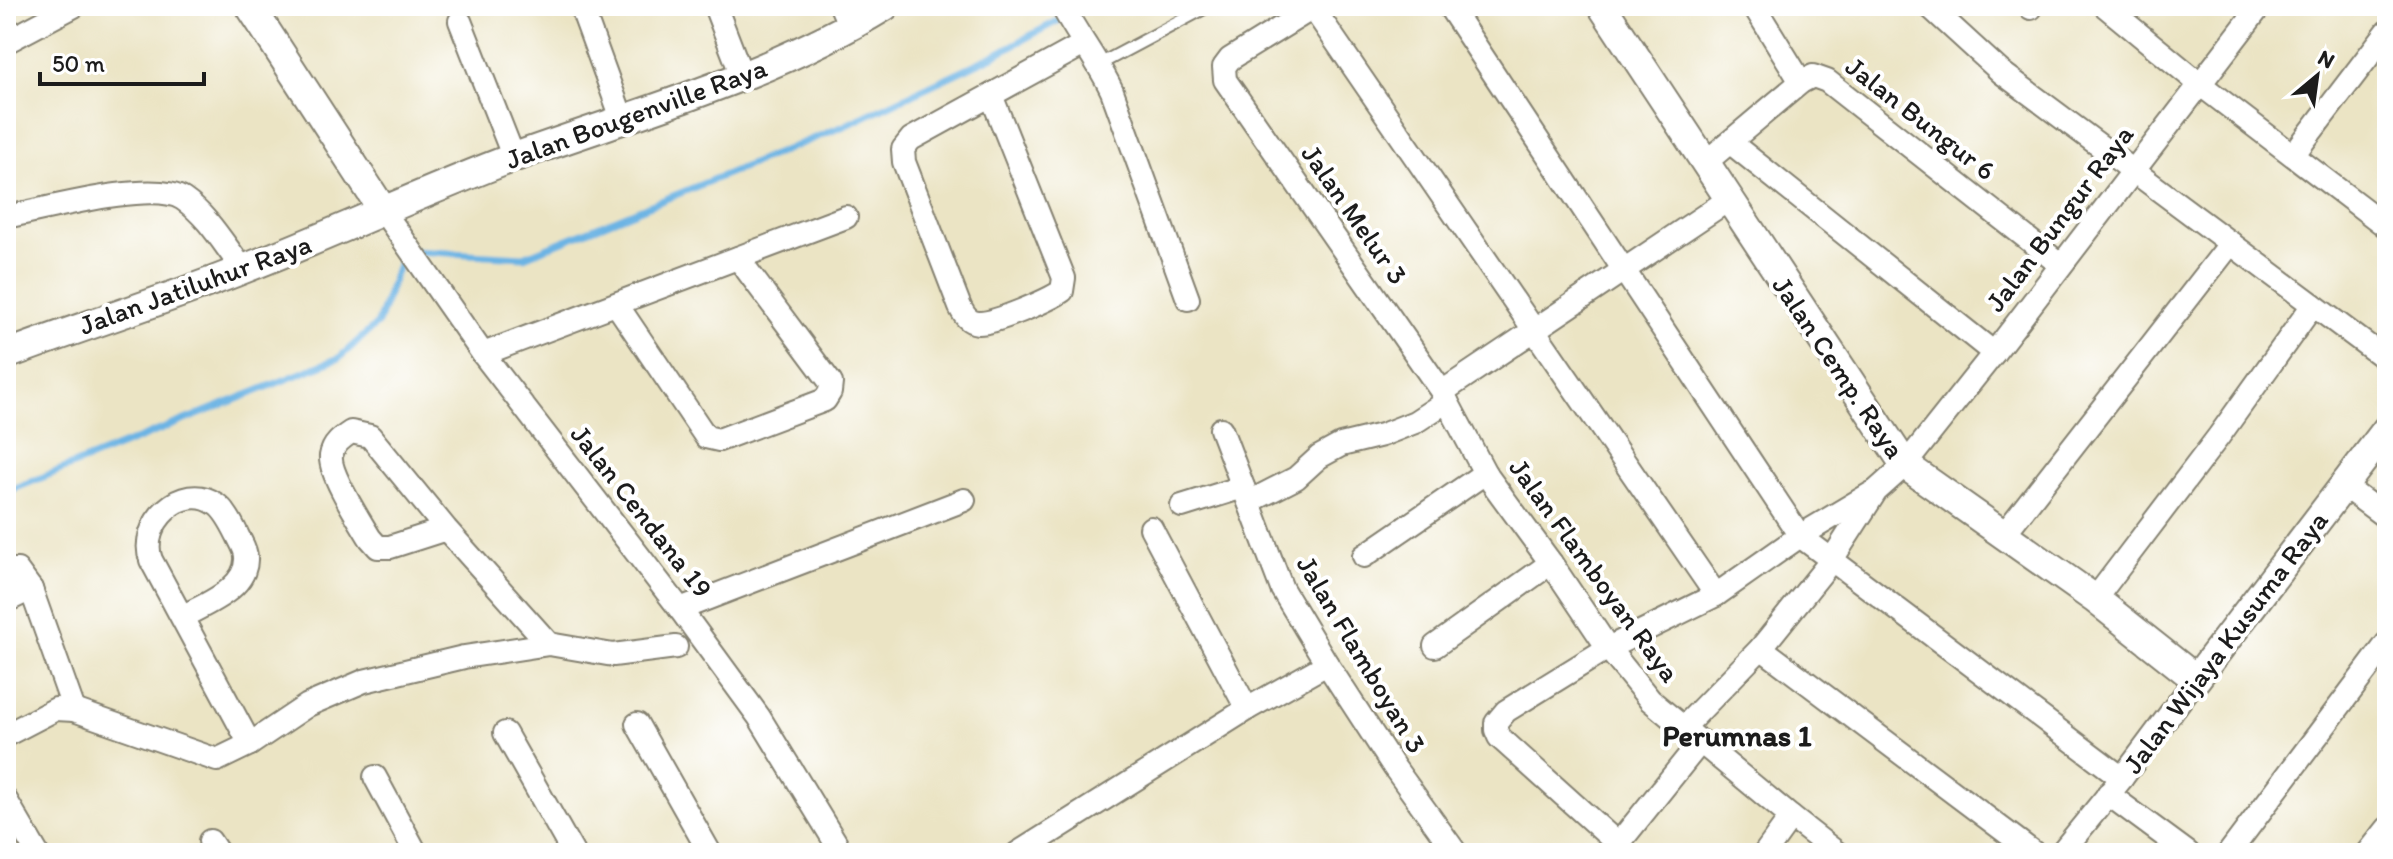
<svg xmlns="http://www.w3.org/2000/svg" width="2393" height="859" viewBox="0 0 2393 859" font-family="Itim,sans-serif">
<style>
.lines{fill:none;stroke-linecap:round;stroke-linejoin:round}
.stream{stroke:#6cb4e4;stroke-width:7}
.service-casing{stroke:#848070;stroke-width:15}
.minor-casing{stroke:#848070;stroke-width:26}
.tertiary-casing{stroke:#848070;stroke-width:32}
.service{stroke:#fff;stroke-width:11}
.minor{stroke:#fff;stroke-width:22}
.tertiary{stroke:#fff;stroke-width:28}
.labels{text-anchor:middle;stroke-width:8;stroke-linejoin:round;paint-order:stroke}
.street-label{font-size:28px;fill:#1c1c1c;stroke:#fff}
.neighbourhood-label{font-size:30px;font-weight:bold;fill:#1c1c1c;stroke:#fff}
</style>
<rect width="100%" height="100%" fill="#fff"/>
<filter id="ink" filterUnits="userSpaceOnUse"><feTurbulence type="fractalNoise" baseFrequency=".0125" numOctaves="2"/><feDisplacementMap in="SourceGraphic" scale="16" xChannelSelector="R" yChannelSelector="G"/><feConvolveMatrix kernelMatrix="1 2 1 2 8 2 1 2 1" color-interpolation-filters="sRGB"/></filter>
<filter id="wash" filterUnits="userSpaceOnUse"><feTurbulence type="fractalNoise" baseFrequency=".006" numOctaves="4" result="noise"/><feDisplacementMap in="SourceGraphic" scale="32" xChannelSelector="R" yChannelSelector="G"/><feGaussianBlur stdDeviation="1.8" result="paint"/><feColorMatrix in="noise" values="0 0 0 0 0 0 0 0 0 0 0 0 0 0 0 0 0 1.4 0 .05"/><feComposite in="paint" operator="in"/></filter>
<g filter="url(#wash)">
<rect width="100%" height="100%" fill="#ebe4c4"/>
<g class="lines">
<!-- stream -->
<polyline class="stream" points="6,492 339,358 378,323 401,256 412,251 524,257 844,126 993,56 1085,6"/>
</g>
</g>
<g filter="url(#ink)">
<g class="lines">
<!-- service casing -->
<g class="service-casing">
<polyline id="service" points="1100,64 1209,6"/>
</g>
<!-- minor casing -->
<g class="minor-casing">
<g id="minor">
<polyline points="581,6 623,121"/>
<polyline points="715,6 742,76"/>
<polyline points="841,6 850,27"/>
<path d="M1062,6C1078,36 1098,61 1112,91L1188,299"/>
<polyline points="1316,6 1230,59 1224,67 1225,80 1442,392 1485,473 1551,563 1608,648 1650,700 1791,817 1837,853"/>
<polyline points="1449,6 1800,536 2122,778"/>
<polyline points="1754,6 1801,82"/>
<polyline points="1929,6 2001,72 2387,360"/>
<polyline points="2105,6 2201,85 2387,227"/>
<polyline points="1313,8 1716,595"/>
<polyline points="2031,8 2032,6"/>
<polyline points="460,21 514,158"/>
<polyline points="6,42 74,6"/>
<path d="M991,95L1064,278L1062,291C1049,300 994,324 978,323C968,322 964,315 960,307L904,162L903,149L911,139L1084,44"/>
<polyline points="1731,143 1994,353"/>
<polyline points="2293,155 2387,32"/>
<polyline points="1706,162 1801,82 1813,76 1827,81 2061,265"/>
<polyline points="384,212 483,354 680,609 759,717 842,853"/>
<path d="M6,217C43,210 153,179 183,199C209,217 224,245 243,269"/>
<polyline points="617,305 706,437 719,440 825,400 830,392 831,383 738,258"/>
<polyline points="483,354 846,217"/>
<polyline points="1442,392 1728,200"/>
<polyline points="1221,429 1282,589 1327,664 1394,767 1456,853"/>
<polyline points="2344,486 2387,518"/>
<polyline points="1249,502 1296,478 1319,457 1341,445 1382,435 1415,422 1447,401"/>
<polyline points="1182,506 1243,487"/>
<polyline points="1151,528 1247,709"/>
<path d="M446,529L390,547H378L370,538C360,521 329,474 331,456C333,444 342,438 351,432L370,436L446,529L549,644"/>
<polyline points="2005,533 2231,243"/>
<polyline points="1364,556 1485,473"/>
<polyline points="6,570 17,570 31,589 74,710"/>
<polyline points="2095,599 2219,436 2313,305"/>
<polyline points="6,601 31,589"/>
<polyline points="680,609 964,500"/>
<path d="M182,617C205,604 248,589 246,557C246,549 240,541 237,534C232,524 225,510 216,504C182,480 138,525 151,560L250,744"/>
<polyline points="1435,646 1551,563"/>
<polyline points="1761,648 2034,853"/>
<polyline points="637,724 710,853"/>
<polyline points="1683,728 1761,648 1831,561 1876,491 1905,465 1994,353 2260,6"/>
<polyline points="505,733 573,853"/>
<polyline points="6,735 56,709 74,710 217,760 250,744 308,705 364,681 464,657 549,644 613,655 676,647"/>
<polyline points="375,777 416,853"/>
<polyline points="2108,794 2188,853"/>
<polyline points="6,800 37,853"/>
<polyline points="210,841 218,853"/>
<polyline points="1619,845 1499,737 1496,730 1496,723 1506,711 1608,648 1716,595 1800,536 1872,493"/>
<polyline points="1018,853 1247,709 1327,664"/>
<polyline points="1611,853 1701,741"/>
<polyline points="1765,853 1791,817"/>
<polyline points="2061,853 2122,778 2196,679"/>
<polyline points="2229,853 2387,643"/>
<polyline points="2368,853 2387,829"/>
</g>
</g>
<!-- tertiary casing -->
<g class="tertiary-casing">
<g id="tertiary">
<polyline points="250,6 384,212"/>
<polyline points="1602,6 1905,465 2095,599 2196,679 2387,429"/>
<path d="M6,355C85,325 167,300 246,268C336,233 424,191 515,157C640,112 771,76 885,6"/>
</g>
</g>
<!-- service -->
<use href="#service" class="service"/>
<!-- minor -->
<use href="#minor" class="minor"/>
<!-- tertiary -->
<use href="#tertiary" class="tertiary"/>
</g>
</g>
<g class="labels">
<!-- street labels -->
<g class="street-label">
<text transform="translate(636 113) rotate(-20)" y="10">Jalan Bougenville Raya</text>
<text transform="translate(1921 118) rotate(38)" y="10">Jalan Bungur 6</text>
<text transform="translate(1355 214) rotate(55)" y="10">Jalan Melur 3</text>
<text transform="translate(2059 218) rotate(-53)" y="10">Jalan Bungur Raya</text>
<text transform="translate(195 284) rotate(-20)" y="10">Jalan Jatiluhur Raya</text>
<text transform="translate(1839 367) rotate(56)" y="10">Jalan Cemp. Raya</text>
<text transform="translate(642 511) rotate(52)" y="10">Jalan Cendana 19</text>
<text transform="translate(1595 570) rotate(54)" y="10">Jalan Flamboyan Raya</text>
<text transform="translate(2225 642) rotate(-53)" y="10">Jalan Wijaya Kusuma Raya</text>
<text transform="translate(1362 654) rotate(59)" y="10">Jalan Flamboyan 3</text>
</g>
<!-- neighbourhood labels -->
<g class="neighbourhood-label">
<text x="1737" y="746">Perumnas 1</text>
</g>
</g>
<!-- margin -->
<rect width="2393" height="859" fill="none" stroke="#fff" stroke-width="32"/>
<!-- north arrow -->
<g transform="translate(2317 76) rotate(29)" stroke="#ffffff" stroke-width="6" paint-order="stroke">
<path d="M0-6L14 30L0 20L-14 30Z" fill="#1c1c1c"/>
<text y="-12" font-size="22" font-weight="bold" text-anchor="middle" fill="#1c1c1c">N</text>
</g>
<!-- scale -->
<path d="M40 72v12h164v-12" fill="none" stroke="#1c1c1c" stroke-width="4"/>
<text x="52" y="72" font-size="24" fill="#1c1c1c" stroke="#ffffff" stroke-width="6" paint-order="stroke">50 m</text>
</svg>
